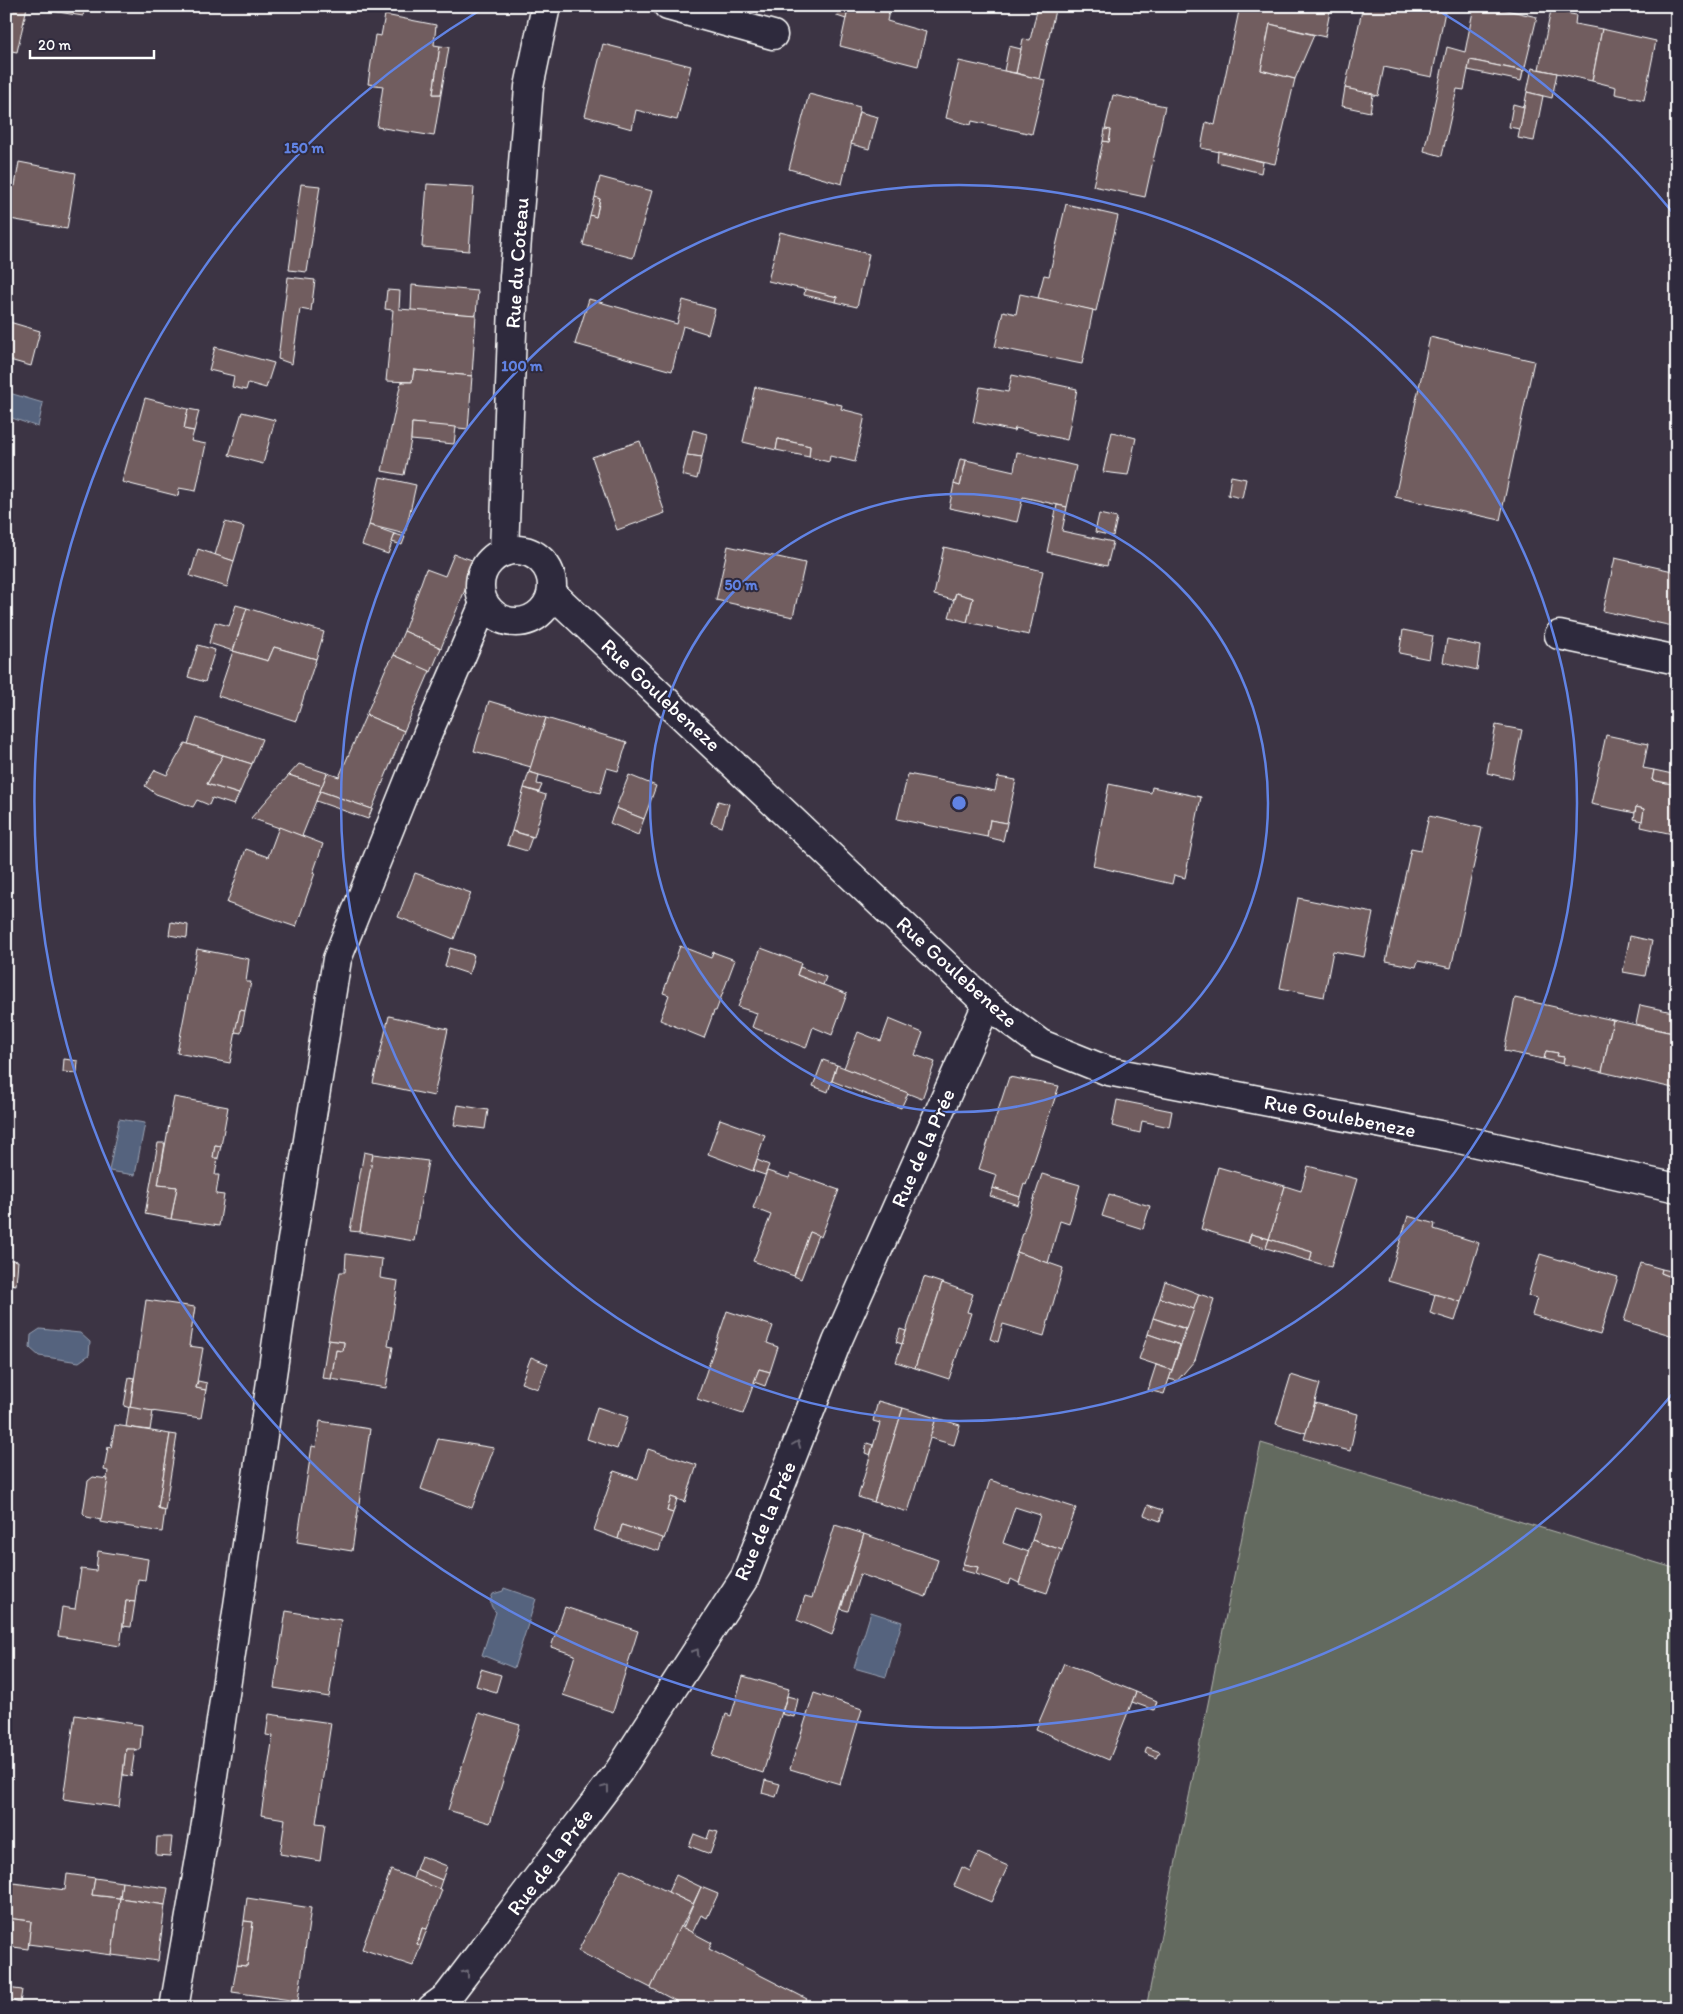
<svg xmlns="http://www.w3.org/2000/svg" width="1683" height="2014" viewBox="0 0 1683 2014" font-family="Itim,sans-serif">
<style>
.green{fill:#646b5f;stroke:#b2b5af}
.water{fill:#54637e;stroke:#98a1b2}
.building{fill:#715d5e;stroke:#fff}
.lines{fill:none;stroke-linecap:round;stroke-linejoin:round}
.minor-casing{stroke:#fff;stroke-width:31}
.minor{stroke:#2f2a3d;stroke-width:28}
.oneway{stroke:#6d6a77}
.ring{fill:none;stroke:#6183e4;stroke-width:2.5}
.labels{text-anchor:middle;stroke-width:4;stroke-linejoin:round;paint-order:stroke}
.street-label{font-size:21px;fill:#fff;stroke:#2f2a3d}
.centre{fill:#6183e4;stroke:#2f2a3d;stroke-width:2.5}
.ring-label{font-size:15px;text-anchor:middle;font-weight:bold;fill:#6183e4;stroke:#2f2a3d;stroke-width:4;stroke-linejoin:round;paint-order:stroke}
</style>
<rect width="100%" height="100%" fill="#3c3444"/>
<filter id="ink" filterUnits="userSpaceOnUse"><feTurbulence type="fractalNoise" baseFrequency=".02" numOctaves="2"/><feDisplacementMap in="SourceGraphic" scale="10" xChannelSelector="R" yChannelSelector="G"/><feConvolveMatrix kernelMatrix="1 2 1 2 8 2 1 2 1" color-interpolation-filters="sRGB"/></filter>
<g filter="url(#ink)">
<!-- green -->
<polygon class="green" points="1261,1443 1677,1569 1677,2008 1146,2008"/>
<!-- water -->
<g class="water">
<polygon points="6,392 43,403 38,427 6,416"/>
<polygon points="119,1119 145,1123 135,1175 109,1171"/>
<polygon points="40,1329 80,1333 90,1342 89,1355 79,1362 39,1356 30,1348 31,1335"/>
<path d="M504,1588L536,1599L514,1668L482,1655L496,1612C490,1607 489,1601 493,1594L503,1591Z"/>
<polygon points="871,1612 902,1622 886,1677 854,1668"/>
</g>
<!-- building -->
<g class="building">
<polygon points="6,6 85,6 83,16 27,7 17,52 6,50"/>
<polygon points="838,6 890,6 887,21 926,32 918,66 840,46 848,9"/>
<polygon points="839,6 848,9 846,19 837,16"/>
<polygon points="1038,6 1056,6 1039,79 1016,73 1023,39 1030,40"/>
<polygon points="1240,6 1331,6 1325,37 1270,24 1261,70 1295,79 1275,164 1201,148 1206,122 1215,125"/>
<polygon points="1363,6 1446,6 1432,77 1384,67 1378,96 1345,88"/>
<polygon points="1474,6 1489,6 1537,17 1524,71 1470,60 1464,90 1457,89 1442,156 1424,151 1447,47 1465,52"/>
<polygon points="1551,10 1576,15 1575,24 1602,29 1592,81 1539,69"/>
<polygon points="385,15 436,25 434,45 440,46 433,94 441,94 434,136 377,127 383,86 368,84 375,35 381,36"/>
<polygon points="1270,24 1314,35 1295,79 1261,70"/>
<polygon points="1602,29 1656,41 1644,100 1615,94 1616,87 1592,81"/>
<polygon points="603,44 691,66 677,120 636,110 632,129 585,116"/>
<polygon points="440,46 449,47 441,94 433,94"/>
<polygon points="1009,46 1021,49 1016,73 1004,71"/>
<polygon points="1470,60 1523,71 1521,81 1468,70"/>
<polygon points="959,61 1045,80 1032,134 972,121 971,125 946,118"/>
<polygon points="1532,68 1557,73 1552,98 1527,92"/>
<polygon points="1345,88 1373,94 1370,112 1342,106"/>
<polygon points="1527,92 1543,96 1534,141 1518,138"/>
<polygon points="809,94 860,107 842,184 789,169"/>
<polygon points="1113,95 1165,106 1145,197 1093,186 1103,141 1109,142 1111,130 1105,129"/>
<polygon points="1513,104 1524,107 1520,129 1509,127"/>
<polygon points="859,112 878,117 869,149 851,144"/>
<polygon points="1105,129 1111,130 1109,142 1103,141"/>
<polygon points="1218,151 1263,162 1261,173 1217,162"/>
<polygon points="19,162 76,173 67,229 10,219 8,225 6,224 6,185 15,186"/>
<polygon points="600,177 652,191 633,258 583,245 590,215 596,217 600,199 595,197"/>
<polygon points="301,184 320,186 307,272 289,270"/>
<polygon points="427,184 474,187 469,251 422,247"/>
<polygon points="595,197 600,199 596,217 590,215"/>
<polygon points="1066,204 1118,216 1096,311 1038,298 1044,275 1049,276"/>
<polygon points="780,232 869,254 857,307 836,302 837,297 768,281"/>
<polygon points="288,277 315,280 311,311 300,309 292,364 278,359"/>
<polygon points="412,285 478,291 476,315 411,311"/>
<polygon points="805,289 837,297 836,302 804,295"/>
<polygon points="387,290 400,291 399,309 476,315 472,376 414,370 412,382 386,381 393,310 385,309"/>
<polygon points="1020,294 1093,310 1082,364 995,347 1003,311 1016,314"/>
<polygon points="589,299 677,324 683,300 715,309 708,334 683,326 672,371 575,344"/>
<polygon points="6,321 40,331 31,366 6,359"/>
<polygon points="1430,337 1534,361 1500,520 1395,497"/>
<polygon points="215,347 274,363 266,388 248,383 246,390 232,387 234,376 209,370"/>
<polygon points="414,370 472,376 468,429 412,423 411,440 404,475 382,471 401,382 412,382"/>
<polygon points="1012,375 1077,389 1067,440 1015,428 1014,431 973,422 980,387 1008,392"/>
<polygon points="755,387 842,405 841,409 865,415 855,462 830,456 829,462 809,457 810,446 778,439 776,450 743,442"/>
<polygon points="145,398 188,409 184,429 194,431 191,441 206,444 196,491 179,488 178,496 122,482"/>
<polygon points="188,409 199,411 194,431 184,429"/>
<polygon points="242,412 275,420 263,464 229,455"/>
<polygon points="412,423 456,427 454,444 411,440"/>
<polygon points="693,430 707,434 702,457 687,455"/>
<polygon points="1112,432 1136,438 1128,475 1103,472"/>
<polygon points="778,439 810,446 809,457 776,450"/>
<polygon points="640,441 665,513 617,530 592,457"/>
<polygon points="1017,452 1076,466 1067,507 1023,497 1017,522 949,508 954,484 960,486 966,460 1014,471"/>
<polygon points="687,455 702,457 697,479 682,475"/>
<polygon points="960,459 966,460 960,486 954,484"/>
<polygon points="1231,476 1246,479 1242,498 1228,495"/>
<polygon points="380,477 416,485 405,534 369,525"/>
<polygon points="1057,505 1067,507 1062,531 1113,542 1107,566 1047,552"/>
<polygon points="1099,514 1117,518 1113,536 1095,532"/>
<polygon points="225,522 244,527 234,561 215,555"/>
<polygon points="369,525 395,534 388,554 362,545"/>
<polygon points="395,534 405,537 402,545 392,542"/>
<polygon points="728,546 805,563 793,617 716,600"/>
<polygon points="944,547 1043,571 1029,635 967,622 973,598 956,593 953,600 934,595"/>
<polygon points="198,549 234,561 227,587 190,576"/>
<polygon points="454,554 472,560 473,564 465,590 441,648 404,631 426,569 445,576"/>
<polygon points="1615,558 1677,572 1677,627 1603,611"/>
<polygon points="956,593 973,598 967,622 949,617"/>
<polygon points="236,605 247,608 233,651 209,643 215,622 229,626"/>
<polygon points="247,608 324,632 316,659 274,647 268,661 233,651"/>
<polygon points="1403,630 1433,636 1429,659 1399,653"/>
<polygon points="404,631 441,648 431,672 394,655"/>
<polygon points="1447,639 1480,646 1477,670 1443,662"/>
<polygon points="198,645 215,650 205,682 188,677"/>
<polygon points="274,647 316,659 296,721 218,696 233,651 268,661"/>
<polygon points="394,655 430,671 404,731 366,715 385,670"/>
<polygon points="489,701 546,718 531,767 474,751"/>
<polygon points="366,715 404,731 372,809 320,791 327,773 339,777"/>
<polygon points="197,718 262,739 252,764 188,744"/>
<polygon points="546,718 627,742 618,771 607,768 600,793 529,772"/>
<polygon points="1496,725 1522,730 1512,779 1487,773"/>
<polygon points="1606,735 1648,744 1643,768 1654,770 1652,780 1677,785 1677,835 1641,827 1644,809 1636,807 1635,813 1591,804"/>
<polygon points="185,743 223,755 207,784 239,794 234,805 212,798 209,805 197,800 193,807 156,794 145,786 155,770 167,775"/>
<polygon points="223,755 252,764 239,794 207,784"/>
<polygon points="299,764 327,773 322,786 289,775"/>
<polygon points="1654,770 1677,775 1677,785 1652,780"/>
<polygon points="529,772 539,775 537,784 542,785 539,792 524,788"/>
<polygon points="908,774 995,791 998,777 1016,780 1007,823 990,820 987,837 897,819"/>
<polygon points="289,775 322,786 302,836 251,818"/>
<polygon points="629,775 656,786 644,819 616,808"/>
<polygon points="1109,784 1151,793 1152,787 1201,797 1185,878 1174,875 1172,884 1093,866"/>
<polygon points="524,788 546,795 534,837 512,831"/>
<polygon points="320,791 372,809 368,819 316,801"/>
<polygon points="718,801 729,804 722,827 711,823"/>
<polygon points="1636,807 1644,809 1642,821 1634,819"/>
<polygon points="616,808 644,819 638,835 610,823"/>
<polygon points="1429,816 1482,828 1451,968 1418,961 1416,967 1386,961 1411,849 1421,851"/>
<polygon points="990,820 1007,823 1003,841 987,837"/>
<polygon points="279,827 323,844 313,873 315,873 296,927 227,903 246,849 268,857"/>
<polygon points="512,831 532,837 527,851 507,845"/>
<polygon points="415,873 471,893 454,939 398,917"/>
<polygon points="1298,898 1373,913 1364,957 1333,951 1324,997 1280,988"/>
<polygon points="171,922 188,925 187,938 169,935"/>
<polygon points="1630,936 1652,941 1645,976 1623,972"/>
<polygon points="680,946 711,958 713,952 735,960 716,1011 714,1011 704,1038 660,1020 669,995 663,993"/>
<polygon points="450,948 474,955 469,974 445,966"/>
<polygon points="761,948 801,963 797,975 847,994 832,1035 813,1027 806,1048 752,1027 757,1013 738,1007"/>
<polygon points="197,949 249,959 246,982 251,982 245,1011 240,1010 230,1063 177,1053"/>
<polygon points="800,967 826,977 823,985 797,975"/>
<polygon points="1515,998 1613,1020 1602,1072 1563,1064 1564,1057 1557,1056 1558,1053 1546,1051 1544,1059 1504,1051"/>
<polygon points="1640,1005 1677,1013 1677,1034 1636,1024"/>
<polygon points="240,1010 245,1011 241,1033 235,1032"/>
<polygon points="389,1016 448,1029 434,1096 373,1083"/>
<polygon points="889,1019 923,1033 915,1055 935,1062 922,1099 844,1068 858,1032 881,1041"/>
<polygon points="1613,1020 1677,1034 1677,1098 1672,1097 1673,1088 1602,1072"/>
<polygon points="1546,1051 1558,1053 1557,1056 1564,1057 1563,1064 1544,1059"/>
<polygon points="64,1059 78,1061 77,1073 63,1072"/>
<polygon points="823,1060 837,1065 828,1092 813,1086"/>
<polygon points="837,1065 908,1093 901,1108 832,1081"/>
<polygon points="1009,1077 1059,1086 1026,1185 1024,1184 1020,1197 993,1188 997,1175 979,1169"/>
<polygon points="174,1097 228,1107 221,1146 215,1145 213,1158 218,1158 215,1175 219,1175 216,1194 224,1195 219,1226 171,1219 177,1187 158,1185"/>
<polygon points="1117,1100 1172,1111 1169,1127 1142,1121 1140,1133 1112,1126"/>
<polygon points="458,1105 488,1110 485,1129 454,1125"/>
<polygon points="720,1119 765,1135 753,1171 708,1154"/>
<polygon points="158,1143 165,1143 158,1185 177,1187 171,1219 145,1214"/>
<polygon points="215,1145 221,1146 218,1158 213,1158"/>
<polygon points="364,1152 373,1154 360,1232 350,1231"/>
<polygon points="373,1154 428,1161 414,1241 360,1232"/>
<polygon points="757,1160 769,1165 765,1175 753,1171"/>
<polygon points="1308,1166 1357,1179 1331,1267 1310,1261 1312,1252 1269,1239 1285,1186 1301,1191"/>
<polygon points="1218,1167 1285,1186 1269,1239 1251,1234 1248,1243 1201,1229"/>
<polygon points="767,1171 789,1178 791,1173 839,1190 821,1237 810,1232 794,1276 753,1261 771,1215 753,1208"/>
<polygon points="1042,1174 1080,1185 1069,1224 1060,1221 1048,1263 1017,1252"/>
<polygon points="993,1188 1020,1197 1018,1205 990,1196"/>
<polygon points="1109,1194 1150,1206 1143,1229 1102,1216"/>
<polygon points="1408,1216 1435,1224 1434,1229 1479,1243 1461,1302 1388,1281"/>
<polygon points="810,1232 818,1235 801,1279 794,1276"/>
<polygon points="1251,1234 1269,1239 1266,1248 1248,1243"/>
<polygon points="1269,1239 1312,1252 1310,1261 1266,1248"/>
<polygon points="1017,1252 1063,1268 1044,1336 1003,1324 998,1342 990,1339"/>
<polygon points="346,1254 382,1259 380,1278 398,1281 388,1346 393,1347 386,1388 331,1379 336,1350 343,1351 344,1342 328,1340 340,1272 345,1272"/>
<polygon points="1540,1254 1618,1277 1600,1335 1532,1315 1537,1298 1528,1296"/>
<polygon points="6,1259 18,1261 16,1285 6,1283"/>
<polygon points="1641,1263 1662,1269 1661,1273 1669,1276 1671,1271 1677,1273 1677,1337 1624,1321"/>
<polygon points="1662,1269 1671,1271 1669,1276 1661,1273"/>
<polygon points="924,1277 942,1283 915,1368 896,1362"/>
<polygon points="1165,1281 1199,1294 1194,1309 1160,1298"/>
<polygon points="942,1283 973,1294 967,1312 971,1313 949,1379 915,1368"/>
<polygon points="1199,1294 1214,1299 1195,1360 1177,1381 1169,1379"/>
<polygon points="1435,1294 1461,1302 1455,1321 1430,1313"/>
<polygon points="1160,1298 1194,1309 1187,1329 1153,1318"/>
<polygon points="146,1300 195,1307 189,1346 203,1348 196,1388 206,1390 201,1418 130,1408"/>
<polygon points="727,1311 773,1326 767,1343 778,1347 770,1372 759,1369 743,1414 697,1399"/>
<polygon points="1153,1318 1185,1329 1180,1345 1148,1334"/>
<polygon points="900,1329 906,1331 902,1344 896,1342"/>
<polygon points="1148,1334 1180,1345 1172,1370 1139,1359"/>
<polygon points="328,1340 344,1342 343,1351 336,1350 331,1379 322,1378"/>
<polygon points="531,1357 548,1364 538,1389 521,1383"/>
<polygon points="1156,1365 1172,1370 1164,1394 1148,1390"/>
<polygon points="759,1369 770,1372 765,1386 754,1382"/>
<polygon points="1291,1375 1320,1384 1306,1433 1276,1424"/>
<polygon points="129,1377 134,1378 130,1408 124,1406"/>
<polygon points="198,1381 207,1383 206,1390 196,1388"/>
<polygon points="878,1401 903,1408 874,1502 858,1497 880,1423 873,1421"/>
<polygon points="1315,1403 1358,1414 1350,1451 1304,1439"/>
<polygon points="129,1407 153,1411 150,1430 126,1427"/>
<polygon points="597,1407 628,1417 617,1449 587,1439"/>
<polygon points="903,1408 936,1418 908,1512 874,1502"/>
<polygon points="936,1418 960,1425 954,1445 930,1438"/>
<polygon points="320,1421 370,1429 352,1551 297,1542 312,1446 316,1447"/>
<polygon points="115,1425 170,1434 158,1508 165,1510 162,1532 100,1522 108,1471 104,1470 108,1447 111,1448"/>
<polygon points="170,1434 177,1435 165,1510 158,1508"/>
<polygon points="438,1439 494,1448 472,1508 421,1489"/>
<polygon points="867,1443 873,1445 870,1455 865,1453"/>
<polygon points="648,1449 697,1465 685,1502 671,1497 667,1511 673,1513 664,1539 622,1525 618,1539 594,1530 614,1471 638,1479"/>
<polygon points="93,1477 108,1479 101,1520 87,1517 83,1513 88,1481"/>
<polygon points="990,1480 1076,1508 1062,1550 1032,1540 1040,1515 1015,1507 1003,1543 1029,1552 1019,1583 1011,1579 1009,1585 976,1574 978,1567 963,1564"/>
<polygon points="671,1497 677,1499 673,1513 667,1511"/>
<polygon points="1148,1505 1163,1510 1160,1521 1144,1515"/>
<polygon points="622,1525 663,1538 659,1551 618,1539"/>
<polygon points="835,1525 864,1534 832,1635 797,1620 805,1596 812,1598"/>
<polygon points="864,1534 938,1560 926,1597 860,1574 848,1611 841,1609"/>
<polygon points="1032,1540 1062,1550 1047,1593 1019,1584"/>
<polygon points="98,1551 148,1559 145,1580 138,1579 135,1602 126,1601 120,1646 58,1636 62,1607 75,1609 81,1569 96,1571"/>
<polygon points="963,1564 978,1567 976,1574 961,1570"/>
<polygon points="126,1601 135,1602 131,1627 123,1626"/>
<polygon points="565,1607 638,1631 613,1712 563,1695 575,1655 551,1647"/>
<polygon points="286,1611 341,1620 329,1697 274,1688"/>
<polygon points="1064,1663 1136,1692 1109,1760 1036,1729"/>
<polygon points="481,1669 501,1675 496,1692 476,1686"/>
<polygon points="743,1676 789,1689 763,1773 712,1756 726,1714 731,1716"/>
<polygon points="1136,1692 1157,1701 1154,1710 1132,1702"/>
<polygon points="814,1693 862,1709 840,1784 790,1769"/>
<polygon points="787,1696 798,1699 794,1717 782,1714"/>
<polygon points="479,1713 520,1725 490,1823 448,1810"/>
<polygon points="269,1714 331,1723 316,1823 325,1824 320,1861 280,1854 285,1819 261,1815 273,1736 266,1735"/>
<polygon points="75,1715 142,1725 140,1750 126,1749 119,1807 63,1799"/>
<polygon points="1147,1747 1160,1752 1157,1758 1145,1753"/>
<polygon points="126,1749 135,1749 131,1776 123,1775"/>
<polygon points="765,1780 780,1784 776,1797 762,1793"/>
<polygon points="710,1830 718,1832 710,1854 689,1846 694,1834 707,1839"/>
<polygon points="157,1837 172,1837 170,1856 156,1855"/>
<polygon points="978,1853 1008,1866 991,1902 954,1886 962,1867 970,1871"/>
<polygon points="421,1856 447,1866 442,1880 416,1869"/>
<polygon points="416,1869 442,1880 439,1889 413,1879"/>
<polygon points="621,1869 693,1904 651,1988 578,1951"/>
<polygon points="391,1870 442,1890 427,1929 422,1928 417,1944 421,1945 413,1966 362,1949"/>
<polygon points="67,1874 95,1878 92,1895 120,1898 112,1955 28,1944 31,1921 6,1918 6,1882 65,1890"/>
<polygon points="676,1875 701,1887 693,1904 668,1892"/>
<polygon points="95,1878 122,1882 120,1898 92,1895"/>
<polygon points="122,1882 168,1888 165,1905 120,1898"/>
<polygon points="701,1887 718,1894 707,1918 701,1915 692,1933 683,1928"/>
<polygon points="120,1898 165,1905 158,1961 112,1955"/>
<polygon points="247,1898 311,1908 298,2001 232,1992 237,1965 247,1966 253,1922 244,1921"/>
<polygon points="6,1918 31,1921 28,1949 6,1946"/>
<polygon points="244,1921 253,1922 247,1966 237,1965"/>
<polygon points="680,1926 712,1943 709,1949 807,1999 802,2008 689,2008 651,1988"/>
<polygon points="422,1928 427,1929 421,1945 417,1944"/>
<polygon points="7,1988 22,1990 20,2003 6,1999"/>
</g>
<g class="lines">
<!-- minor casing -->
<g class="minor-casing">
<g id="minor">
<polyline points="668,6 773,35"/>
<circle cx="516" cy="586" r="36"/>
<polyline points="504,552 514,277 529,87 546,6"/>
<polyline points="552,593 987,1004 1041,1044 1108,1071 1450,1137 1677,1188"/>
<polyline points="1559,635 1677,660"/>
<polyline points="174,2008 205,1830 289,1259 337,959 428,733 484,604"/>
<polyline points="432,2008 447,1997 619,1771 745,1577 837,1342 987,1004"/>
</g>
</g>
<!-- minor -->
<use href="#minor" class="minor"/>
</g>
<!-- one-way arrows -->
<defs><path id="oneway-chevron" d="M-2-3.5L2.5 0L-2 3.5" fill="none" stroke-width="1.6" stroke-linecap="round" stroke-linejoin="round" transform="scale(1.25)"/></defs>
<g class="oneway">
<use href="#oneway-chevron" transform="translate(797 1444) rotate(-69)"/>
<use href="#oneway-chevron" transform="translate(696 1652) rotate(-57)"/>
<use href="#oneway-chevron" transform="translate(606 1788) rotate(-53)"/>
<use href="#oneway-chevron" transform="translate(466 1973) rotate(-53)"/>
</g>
</g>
<!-- distance rings -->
<g class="ring">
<circle cx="959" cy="803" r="309"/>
<circle cx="959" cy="803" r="618"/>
<path d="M1674 1392A926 926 0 1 1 482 9M1436 9A926 926 0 0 1 1674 214"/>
</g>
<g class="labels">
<!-- street labels -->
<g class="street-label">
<text transform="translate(517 263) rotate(-86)" y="7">Rue du Coteau</text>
<text transform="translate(661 695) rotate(43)" y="7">Rue Goulebeneze</text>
<text transform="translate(957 972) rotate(42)" y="7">Rue Goulebeneze</text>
<text transform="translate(1340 1116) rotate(11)" y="7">Rue Goulebeneze</text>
<text transform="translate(923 1148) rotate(-66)" y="7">Rue de la Prée</text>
<text transform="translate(765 1521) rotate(-67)" y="7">Rue de la Prée</text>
<text transform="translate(550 1862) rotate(-53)" y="7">Rue de la Prée</text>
</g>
</g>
<circle cx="959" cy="803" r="8" class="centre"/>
<g class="ring-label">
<text x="304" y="153">150 m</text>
<text x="522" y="371">100 m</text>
<text x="741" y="590">50 m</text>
</g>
<!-- margin -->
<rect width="1683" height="2014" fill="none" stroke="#2f2a3d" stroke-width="25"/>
<rect x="12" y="12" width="1658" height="1989" fill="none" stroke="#fff" stroke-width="2" filter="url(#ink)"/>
<!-- scale -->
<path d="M30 50v8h124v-8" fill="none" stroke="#ffffff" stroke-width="2.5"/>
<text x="38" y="50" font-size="15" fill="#ffffff" stroke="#2f2a3d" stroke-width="4" paint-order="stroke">20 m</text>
</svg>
